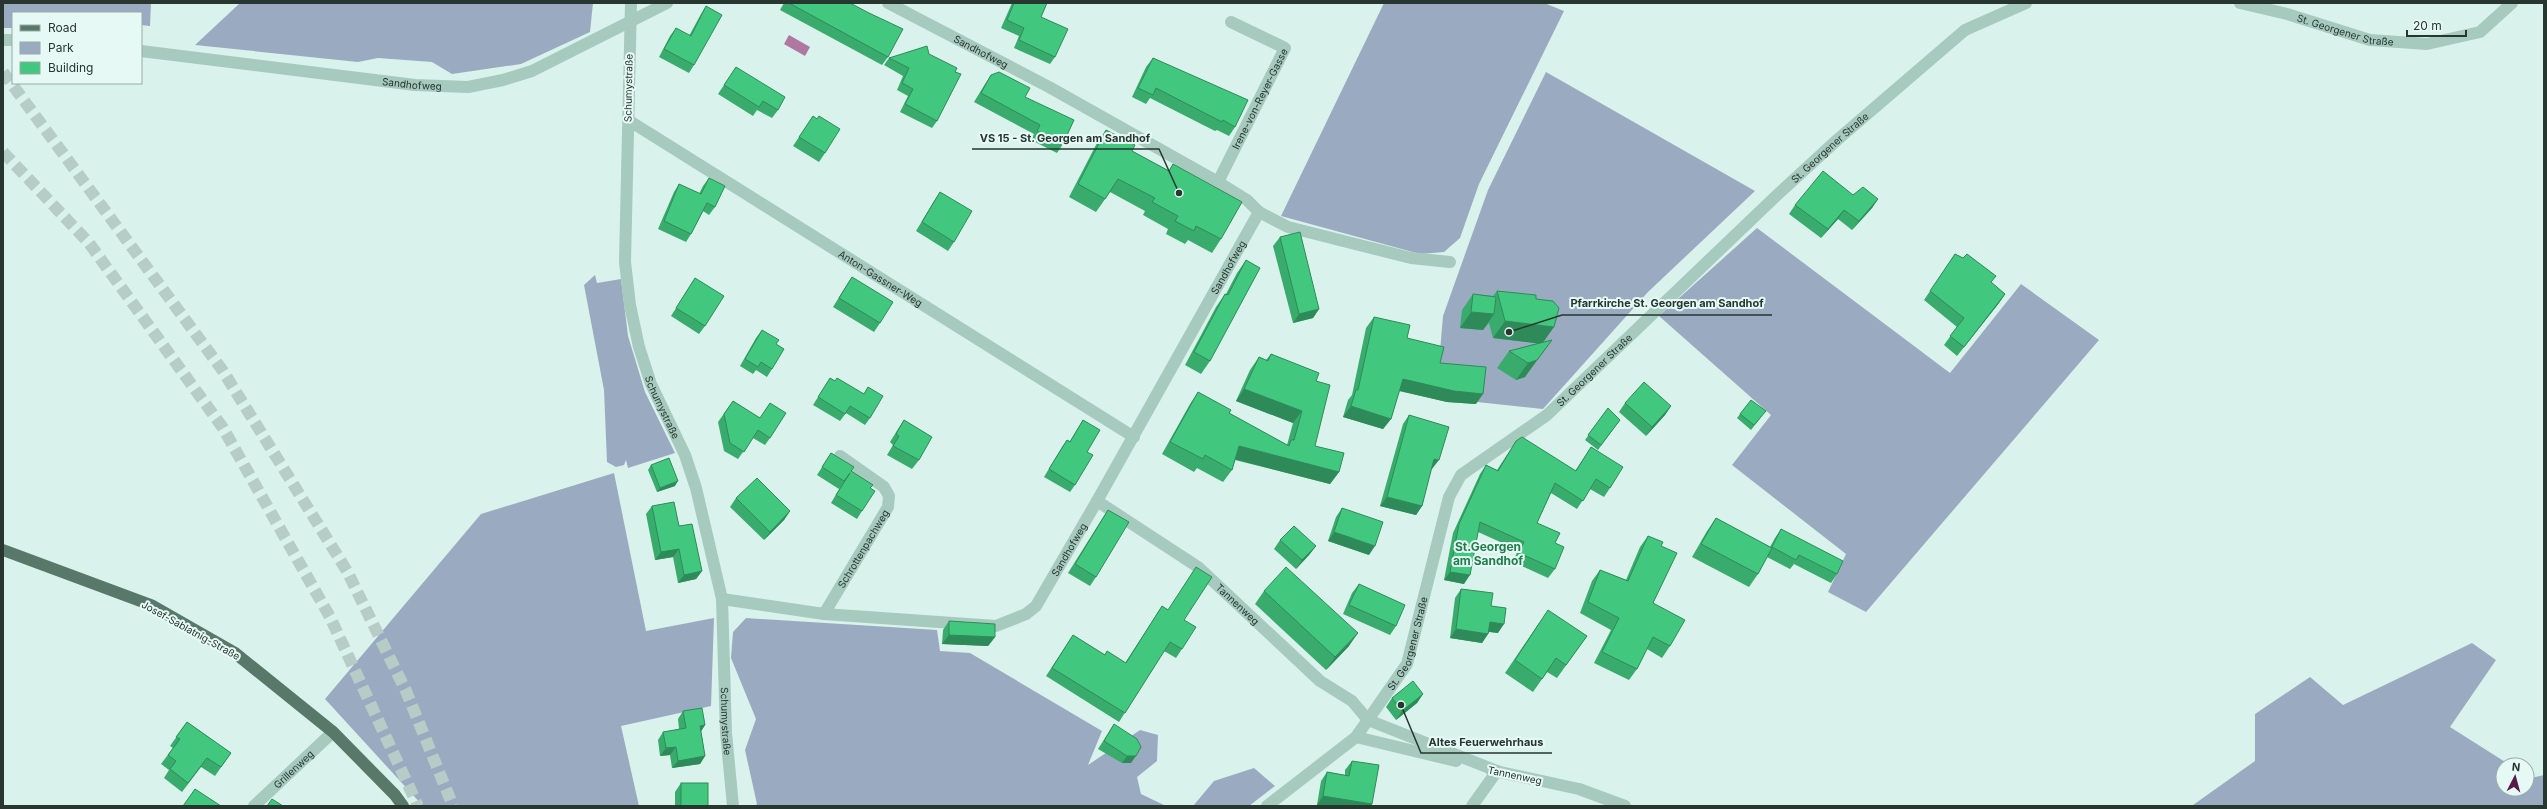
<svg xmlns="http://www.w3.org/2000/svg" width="2547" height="809" viewBox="0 0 2547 809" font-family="Inter,sans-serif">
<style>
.green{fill:#9aabc1}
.water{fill:#af78a1}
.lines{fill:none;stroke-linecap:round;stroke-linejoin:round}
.highway-tunnel{stroke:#b6ccc6;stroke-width:12;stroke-dasharray:12 6;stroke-linecap:butt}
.minor{stroke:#a6cabe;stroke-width:12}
.major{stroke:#587869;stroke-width:12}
.wall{fill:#39ab6d}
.shaded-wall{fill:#2e8b59}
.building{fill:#42c77f;stroke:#2e8b59}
.labels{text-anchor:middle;stroke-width:4;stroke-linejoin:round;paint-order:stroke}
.street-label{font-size:10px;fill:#27362f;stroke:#e6f9f5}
.quarter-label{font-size:12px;font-weight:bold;fill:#1e7f4b;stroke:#e6f9f5}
.leader{fill:none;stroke:#27362f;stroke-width:1.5}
.callout-dot{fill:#27362f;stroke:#e6f9f5;stroke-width:1.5}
.callout-label{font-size:11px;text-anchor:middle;font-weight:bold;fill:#27362f;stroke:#e6f9f5;stroke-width:4;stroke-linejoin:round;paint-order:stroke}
</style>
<rect width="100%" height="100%" fill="#daf2ec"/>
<!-- green -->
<g class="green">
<polygon points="3,3 151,3 150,26 141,25 141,13 13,13 13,28 3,28"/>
<polygon points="240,3 593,3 590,32 521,64 452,74 432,62 378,58 358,62 195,45"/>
<polygon points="1384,3 1544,3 1564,11 1479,184 1460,238 1444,252 1420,254 1281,216"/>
<polygon points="1546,72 1755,191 1648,292 1543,409 1477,402 1438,375 1443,316 1488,190"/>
<polygon points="1757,228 1950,373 2021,284 2099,340 1866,612 1828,592 1846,554 1732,465 1771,415 1659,316"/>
<polygon points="595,275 597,283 621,279 628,336 645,392 675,453 628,468 626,460 624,465 616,467 607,462 604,390 584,285"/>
<polygon points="614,473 646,631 714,618 711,706 621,726 639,806 423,806 325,699 481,514"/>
<polygon points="746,618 937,630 940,651 970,653 1102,731 1088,765 1140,730 1158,735 1157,761 1137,777 1141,794 1166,806 755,806 757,804 745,750 756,719 731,658 733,632"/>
<polygon points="2472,643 2496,660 2450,727 2510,765 2503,765 2503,789 2527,789 2527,776 2531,778 2544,775 2544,806 2193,805 2255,761 2255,714 2310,677 2343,705"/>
<polygon points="1254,768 1275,786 1249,806 1193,806 1214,781"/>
</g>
<!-- water -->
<polygon class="water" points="789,35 810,47 805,56 784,44"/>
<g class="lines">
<!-- highway-tunnel -->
<g class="highway-tunnel">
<polyline points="3,72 223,371 347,571 406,691 453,806"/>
<polyline points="3,152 89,243 223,428 330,617 418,806"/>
</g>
<!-- minor -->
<g class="minor">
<path id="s1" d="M631,3L625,262L630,305L639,347L651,384L685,455L696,488L722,599L726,733L733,806"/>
<path id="s2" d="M888,3L1049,87L1218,182L1247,200L1259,212L1288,227L1411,258L1450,262"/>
<path id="s3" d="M2240,3L2287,14L2370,40L2427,44L2480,32L2512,3"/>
<polyline points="3,40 13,40"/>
<path id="s4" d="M141,51L415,85L468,87L503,80L532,71L667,3"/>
<path id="s5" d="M628,120L1134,437"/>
<path id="s6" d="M1218,182L1285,48L1231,22"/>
<path id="s7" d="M1097,501L1198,567L1320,681L1352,701L1368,720L1497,771"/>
<path id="s8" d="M722,599L824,614L996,626L1026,614L1036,606L1097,501L1259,212"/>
<path id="s9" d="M824,614L888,507L889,496L884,487L840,456"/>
<polyline points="1356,737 1456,761"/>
<polyline points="1491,770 1579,789 1625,806"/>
<path id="s10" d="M254,806L333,732"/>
<path id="s11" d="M1267,806L1356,737L1407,664L1449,497L1461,475L1547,415L1775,197L1837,140L1965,30L2026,3"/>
<polyline points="1472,806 1497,771"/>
</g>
<!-- major -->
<polyline class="major" points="3,550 151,605 235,653 333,732 395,795 403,806"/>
</g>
<!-- wall -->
<g class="wall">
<polygon points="784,3 850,3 888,57 882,65 780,10"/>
<polygon points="1012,3 1047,3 1041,17 1055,57 1050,64 1014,48 1019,36 1001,28"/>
<polygon points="706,6 694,65 689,73 659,57 670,36 676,28 689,36 701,14"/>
<polygon points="929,54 955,72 937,121 932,128 900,112 908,96 897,90 903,76 884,65 889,58"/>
<polygon points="1153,58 1235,127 1229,136 1217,130 1215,131 1150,98 1146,104 1132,97 1146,67"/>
<polygon points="736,67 778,110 772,118 757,110 753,116 718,94"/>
<polygon points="991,75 1025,97 1063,144 1057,153 1031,140 1034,134 974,102 985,84"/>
<polygon points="813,116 825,153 819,162 793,146"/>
<polygon points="1106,130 1132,151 1169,171 1173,164 1221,239 1212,253 1188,240 1185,244 1166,234 1168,229 1143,215 1145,211 1110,192 1096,212 1069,197 1097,143"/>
<polygon points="709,178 715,207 709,215 703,211 691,234 686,242 658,229 674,192 679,184 699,194 703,186"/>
<polygon points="940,192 954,242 948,251 916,231 934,201"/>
<polygon points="1853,195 1878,199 1872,208 1852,230 1838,219 1821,238 1789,214 1795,205"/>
<polygon points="1280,237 1319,309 1313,318 1293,323 1273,246"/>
<polygon points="1955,254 2005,294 1999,303 1957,356 1944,345 1957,327 1924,300"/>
<polygon points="1246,260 1210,361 1201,374 1185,365 1216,307 1225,294 1226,294 1237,273"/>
<polygon points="852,277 880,323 874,332 833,307 846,286"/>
<polygon points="695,278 705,326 699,334 671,316"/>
<polygon points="1497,291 1536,299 1543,342 1525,377 1516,380 1497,368 1509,351 1538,343 1493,338 1489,323 1483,330 1460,328 1462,310 1473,294 1493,296"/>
<polygon points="1374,317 1407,338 1440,363 1476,404 1447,402 1399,391 1391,419 1383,429 1343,417 1348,400 1352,395 1366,328"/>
<polygon points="762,330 772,369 767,377 756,370 753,374 740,366 756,338"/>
<polygon points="1271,354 1316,381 1315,446 1339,472 1330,484 1235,460 1232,470 1223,482 1197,468 1194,472 1162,454 1190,404 1198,392 1229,413 1287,445 1293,423 1236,401 1250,370 1259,357 1266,360"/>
<polygon points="830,378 835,381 864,394 868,387 870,418 865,425 846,413 840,421 813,405"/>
<polygon points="733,401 760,418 770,403 770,438 765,445 753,438 738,459 724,451 718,422"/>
<polygon points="1625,403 1671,406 1665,415 1646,436 1619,412"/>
<polygon points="1608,408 1620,420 1598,450 1585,440"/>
<polygon points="1740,414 1762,416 1751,430 1737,418"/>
<polygon points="1409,415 1432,469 1431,469 1422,506 1416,515 1380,506 1403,424"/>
<polygon points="904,420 919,460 912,469 887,455 893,445 890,442 898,429"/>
<polygon points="1083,420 1087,452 1075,485 1070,492 1044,477 1062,447 1067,440 1070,441"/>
<polygon points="1516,441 1575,471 1591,447 1610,488 1604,497 1590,489 1577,509 1551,493 1537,523 1555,543 1555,569 1548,578 1513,562 1518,550 1478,532 1464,584 1444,580 1453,533 1480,474 1486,465 1497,470"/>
<polygon points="831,453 851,471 870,488 862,511 857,519 831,503 841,486 839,489 817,475"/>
<polygon points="651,465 675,486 657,492 648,470"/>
<polygon points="736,498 790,511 784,520 764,540 730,507"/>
<polygon points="652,506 679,526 702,571 696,579 678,583 673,557 655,560 646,514"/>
<polygon points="1342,508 1369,555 1328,541 1336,517"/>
<polygon points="1108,510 1096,577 1090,586 1068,573 1102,519"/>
<polygon points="1716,518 1770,547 1775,538 1781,529 1837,574 1831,583 1794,564 1790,569 1767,557 1758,574 1749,587 1692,557 1707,531"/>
<polygon points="1648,536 1661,546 1653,603 1670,646 1662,658 1647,649 1637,669 1629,680 1594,663 1611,630 1580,613 1592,581 1600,570 1626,580 1640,547"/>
<polygon points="1280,540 1316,546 1309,555 1296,569 1274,549"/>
<polygon points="1359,584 1396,626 1390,635 1343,614 1352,593"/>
<polygon points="1461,589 1491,606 1498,633 1489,632 1488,634 1482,643 1450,638 1455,598"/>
<polygon points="1264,591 1349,646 1326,670 1255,604"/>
<polygon points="1162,606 1184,620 1182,649 1176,658 1164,651 1119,722 1046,676 1073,635 1105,655 1125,663"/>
<polygon points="949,621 995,637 988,646 942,644 943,630"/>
<polygon points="1539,623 1587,636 1557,678 1547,672 1533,692 1505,673"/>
<polygon points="1423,694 1417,703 1396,720 1386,707 1392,698"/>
<polygon points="683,711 705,725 701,731 705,756 700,764 672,768 670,755 660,756 658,740 663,732 679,729 678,719"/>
<polygon points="187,722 231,753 215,776 201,767 182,792 164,778 169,770 161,764 173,748 170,746"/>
<polygon points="1114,724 1131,763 1122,763 1098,749"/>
<polygon points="1352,761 1372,804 1371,806 1325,806 1317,805 1321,781 1327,772 1345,775 1345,770"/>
<polygon points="681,783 708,806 675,806 675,792"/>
</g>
<!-- shaded-wall -->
<g class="shaded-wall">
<polygon points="1878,199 1872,208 1852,230 1859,221"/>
<polygon points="1844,210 1838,219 1821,238 1828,229"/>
<polygon points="2005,294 1999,303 1957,356 1964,347"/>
<polygon points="1319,309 1313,318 1293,323 1299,314"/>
<polygon points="1471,312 1494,314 1483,330 1460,328"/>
<polygon points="1505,321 1554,327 1542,344 1493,338"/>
<polygon points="1552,340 1525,377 1516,380 1528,363"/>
<polygon points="1403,379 1483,394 1476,404 1447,402 1396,390"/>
<polygon points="1244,389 1302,411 1293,423 1236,401"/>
<polygon points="1351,406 1391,419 1383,429 1343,417"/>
<polygon points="1671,406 1665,415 1646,436 1652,427"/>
<polygon points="1239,446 1339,472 1330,484 1230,458"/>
<polygon points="1434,459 1439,460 1432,469 1428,468"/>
<polygon points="678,481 675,486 657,492 660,488"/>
<polygon points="1387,497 1422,506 1416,515 1380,506"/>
<polygon points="790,511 784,520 764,540 770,532"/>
<polygon points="1334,532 1375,546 1369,555 1328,541"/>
<polygon points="1316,546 1309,555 1296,569 1302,560"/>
<polygon points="679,549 673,557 655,560 661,552"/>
<polygon points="702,571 696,579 678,583 684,575"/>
<polygon points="1450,572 1470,575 1464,584 1444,580"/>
<polygon points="1490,622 1504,624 1498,633 1484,631"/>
<polygon points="1456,629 1488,634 1482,643 1450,638"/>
<polygon points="1358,633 1349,646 1326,670 1335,657"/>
<polygon points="949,635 995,637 988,646 942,644"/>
<polygon points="1423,694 1417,703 1396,720 1402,711"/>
<polygon points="705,725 700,733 700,726"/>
<polygon points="676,747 670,755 660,756 666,748"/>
<polygon points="705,756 700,764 672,768 678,761"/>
<polygon points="1127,756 1136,756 1131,763 1122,763"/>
<polygon points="1323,796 1372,804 1371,806 1325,806 1317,805"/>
</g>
<!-- building -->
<g class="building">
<polygon points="789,3 850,3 869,13 903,29 888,57"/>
<polygon points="1014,3 1047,3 1041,17 1068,29 1055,57 1019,40 1024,28 1007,20"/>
<polygon points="706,6 722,15 694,65 664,49 676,28 691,36"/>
<polygon points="927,46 929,54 957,68 955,72 961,74 937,121 905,104 913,89 902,83 909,68 889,58"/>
<polygon points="1153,58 1248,100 1235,127 1223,120 1222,122 1156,88 1153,95 1138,88"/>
<polygon points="736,67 785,97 778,110 763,101 759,107 724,85"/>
<polygon points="999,72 1030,88 1025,97 1074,120 1063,144 1037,131 1040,125 981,93 991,75"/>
<polygon points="813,116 817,119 819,116 840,129 825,153 799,137"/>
<polygon points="1106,130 1135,145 1132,151 1169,171 1173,164 1242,202 1221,239 1196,226 1194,231 1175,221 1178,216 1152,202 1155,198 1118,179 1105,199 1078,184"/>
<polygon points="1823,171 1853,195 1863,187 1878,199 1859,221 1844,210 1828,229 1795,205"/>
<polygon points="709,178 725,186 715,207 707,203 691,234 664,221 679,184 701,194"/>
<polygon points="940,192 972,211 954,242 922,222"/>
<polygon points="1300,232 1319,309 1299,314 1280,237"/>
<polygon points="1955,254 1963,258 1967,254 1996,276 1991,282 2005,294 1964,347 1950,336 1964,318 1930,291"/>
<polygon points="1246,260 1260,268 1210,361 1194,352 1225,294 1228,295"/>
<polygon points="852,277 893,302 880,323 839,298"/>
<polygon points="695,278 724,296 705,326 676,308"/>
<polygon points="1497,291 1536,295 1536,299 1553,301 1559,308 1554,327 1505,321"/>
<polygon points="1473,294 1496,297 1494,314 1471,312"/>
<polygon points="1374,317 1410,325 1407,338 1444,347 1440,363 1486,367 1483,394 1454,391 1403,379 1391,419 1351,406 1356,390 1358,390"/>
<polygon points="762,330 779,340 776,344 784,349 772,369 761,362 758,367 745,359"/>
<polygon points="1552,340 1537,360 1528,363 1509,351"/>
<polygon points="1271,354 1319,373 1316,381 1330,385 1315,446 1344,453 1339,472 1239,446 1232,470 1205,455 1203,459 1170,442 1198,392 1231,410 1229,413 1289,446 1291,440 1294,440 1302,411 1244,389 1259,357 1268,361"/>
<polygon points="830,378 835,381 837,378 864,394 868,387 883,396 870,418 850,406 845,414 818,397"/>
<polygon points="1644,382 1671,406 1652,427 1625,403"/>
<polygon points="1751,400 1766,411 1754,425 1740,414"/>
<polygon points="733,401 760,418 770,403 786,413 770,438 758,430 744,452 730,443 724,414"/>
<polygon points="1608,408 1620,420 1601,445 1588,435"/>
<polygon points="1409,415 1449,427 1439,460 1434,459 1422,506 1387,497"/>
<polygon points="904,420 932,437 919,460 893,446 899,436 896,434"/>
<polygon points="1083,420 1100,430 1087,452 1093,455 1075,485 1049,469 1067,440 1070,442"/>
<polygon points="1522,437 1576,471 1591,447 1623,467 1610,488 1596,479 1583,501 1555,483 1537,523 1560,533 1555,543 1564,547 1555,569 1519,553 1524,542 1480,522 1470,575 1450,572 1459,524 1486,465 1498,471 1516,441"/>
<polygon points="831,453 854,467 851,471 873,485 870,488 875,491 862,511 836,495 850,473 844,481 822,467"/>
<polygon points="669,458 678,481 660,488 651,465"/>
<polygon points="757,478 790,511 770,532 736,498"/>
<polygon points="674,502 679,526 692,524 702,571 684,575 679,549 661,552 652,506"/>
<polygon points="1342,508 1383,522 1375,546 1334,532"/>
<polygon points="1108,510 1129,522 1096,577 1075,564"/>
<polygon points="1716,518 1772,548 1758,574 1701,544"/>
<polygon points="1294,526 1316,546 1302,560 1280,540"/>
<polygon points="1781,529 1843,561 1837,574 1799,555 1796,560 1772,547"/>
<polygon points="1648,536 1663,542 1661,546 1677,553 1653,603 1685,620 1670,646 1653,637 1637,669 1602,652 1619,618 1588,602 1600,570 1628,581"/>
<polygon points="1196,567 1212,577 1184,620 1196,627 1182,649 1170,642 1125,713 1052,668 1073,635 1105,655 1107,651 1126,663 1162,606 1168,610"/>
<polygon points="1286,567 1358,633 1335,657 1264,591"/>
<polygon points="1359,584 1405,605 1396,626 1349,605"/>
<polygon points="1461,589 1493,593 1491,606 1506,608 1504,624 1490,622 1488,634 1456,629"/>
<polygon points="1548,610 1587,636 1566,665 1556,658 1542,679 1515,660"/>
<polygon points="949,621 995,624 995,637 949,635"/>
<polygon points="1413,681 1423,694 1402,711 1392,698"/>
<polygon points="702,708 705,725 700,726 705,756 678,761 676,747 666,748 663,732 686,728 683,711"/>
<polygon points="187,722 231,753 221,767 207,758 188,783 170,769 176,761 168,755 180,739 176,737"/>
<polygon points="1114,724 1137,739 1141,747 1136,756 1127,756 1104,741"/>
<polygon points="1352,761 1379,765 1372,804 1323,796 1327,772 1349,776"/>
<rect x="681" y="783" width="27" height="23"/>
<polygon points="195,789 221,806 183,806"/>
<polygon points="272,799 283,806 267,806"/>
</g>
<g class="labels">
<!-- street labels -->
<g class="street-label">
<text dy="4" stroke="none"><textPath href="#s3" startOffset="109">St. Georgener Straße</textPath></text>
<text dy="4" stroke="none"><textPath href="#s2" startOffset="105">Sandhofweg</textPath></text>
<text dy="4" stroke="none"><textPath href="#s4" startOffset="273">Sandhofweg</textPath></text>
<text transform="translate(628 88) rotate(-89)" y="4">Schumystraße</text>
<text dy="4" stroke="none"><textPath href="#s6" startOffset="93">Irene-von-Reyer-Gasse</textPath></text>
<text dy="4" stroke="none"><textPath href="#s11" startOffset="893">St. Georgener Straße</textPath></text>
<text dy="4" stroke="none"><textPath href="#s8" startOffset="710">Sandhofweg</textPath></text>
<text dy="4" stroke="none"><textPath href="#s5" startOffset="298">Anton-Gassner-Weg</textPath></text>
<text dy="4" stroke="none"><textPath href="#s11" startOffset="569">St. Georgener Straße</textPath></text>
<text dy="4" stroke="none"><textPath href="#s1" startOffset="410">Schumystraße</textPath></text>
<text dy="4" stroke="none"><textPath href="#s9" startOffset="76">Schrottenpachweg</textPath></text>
<text dy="4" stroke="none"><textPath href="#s8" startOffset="386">Sandhofweg</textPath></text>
<text dy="4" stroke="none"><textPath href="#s7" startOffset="175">Tannenweg</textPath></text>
<text transform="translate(191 630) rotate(29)" y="4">Josef-Sablatnig-Straße</text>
<text dy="4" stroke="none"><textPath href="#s11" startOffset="221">St. Georgener Straße</textPath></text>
<text dy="4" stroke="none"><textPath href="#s1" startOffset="734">Schumystraße</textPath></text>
<text dy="4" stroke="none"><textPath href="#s10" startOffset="54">Grillenweg</textPath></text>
<text transform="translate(1515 775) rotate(12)" y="4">Tannenweg</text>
</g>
<!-- quarter labels -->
<g class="quarter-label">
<text x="1488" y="551">St.Georgen<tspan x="1488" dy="14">am Sandhof</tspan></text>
</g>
</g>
<!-- callouts -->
<path class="leader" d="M1179 193L1159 149H972M1509 332L1562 315H1772M1401 705L1421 753H1552"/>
<g class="callout-dot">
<circle cx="1179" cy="193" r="4"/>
<circle cx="1509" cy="332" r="4"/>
<circle cx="1401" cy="705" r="4"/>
</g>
<g class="callout-label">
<text x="1065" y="142">VS 15 - St. Georgen am Sandhof</text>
<text x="1667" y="307">Pfarrkirche St. Georgen am Sandhof</text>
<text x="1486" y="746">Altes Feuerwehrhaus</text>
</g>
<!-- border -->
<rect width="2547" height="809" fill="none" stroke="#27362f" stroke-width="8"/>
<!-- legend -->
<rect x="12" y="12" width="130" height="72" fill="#e6f9f5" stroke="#9aaba6"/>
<rect x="20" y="25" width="20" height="6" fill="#587869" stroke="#9aaba6"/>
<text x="48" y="32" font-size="12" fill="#27362f">Road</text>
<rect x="20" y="42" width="20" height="12" fill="#9aabc1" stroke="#9aaba6"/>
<text x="48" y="52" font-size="12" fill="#27362f">Park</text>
<rect x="20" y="62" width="20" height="12" fill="#42c77f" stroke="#9aaba6"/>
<text x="48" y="72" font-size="12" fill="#27362f">Building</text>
<!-- north arrow -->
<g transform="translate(2515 777) rotate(6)"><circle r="19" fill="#e6f9f5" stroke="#9aaba6"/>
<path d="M0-3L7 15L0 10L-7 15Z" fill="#571c47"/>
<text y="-6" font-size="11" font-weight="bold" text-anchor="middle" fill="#27362f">N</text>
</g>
<!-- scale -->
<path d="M2407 30v6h59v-6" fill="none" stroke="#27362f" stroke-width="2"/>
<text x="2413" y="30" font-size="12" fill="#27362f" stroke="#e6f9f5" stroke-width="3" paint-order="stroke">20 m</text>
</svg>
